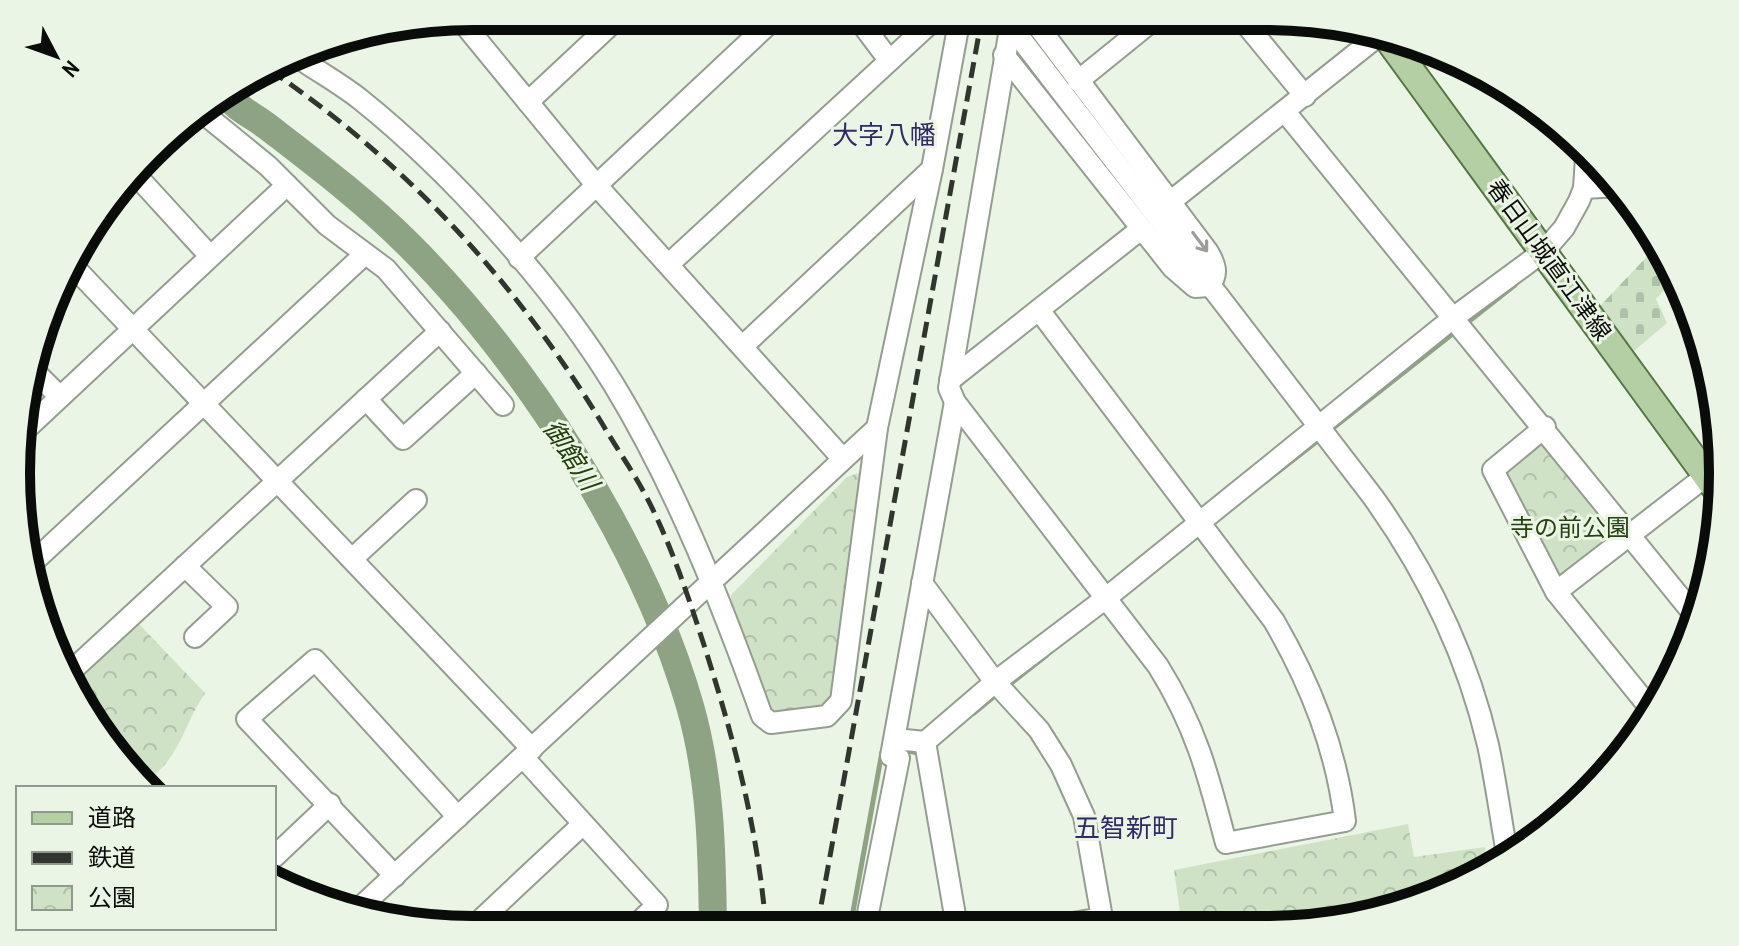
<svg xmlns="http://www.w3.org/2000/svg" width="1739" height="946" viewBox="0 0 1739 946" font-family="'Archivo Narrow','Noto Sans JP',sans-serif">
<style>
.cemetery{fill:url(#cemetery-stones)}
.park{fill:url(#park-crowns)}
.lines{fill:none;stroke-linecap:round;stroke-linejoin:round}
.stream{stroke:#8ea383;stroke-width:5}
.river{stroke:#8ea383;stroke-width:28}
.minor-casing{stroke:#949d90;stroke-width:24}
.major-casing{stroke:#567644;stroke-width:30}
.minor{stroke:#fff;stroke-width:20}
.major{stroke:#b3cfa3;stroke-width:26}
.rail{stroke:#31352f;stroke-width:5;stroke-dasharray:16 8;stroke-linecap:butt}
.oneway{stroke:#9d9e9c}
.labels{text-anchor:middle;stroke-width:6;stroke-linejoin:round;paint-order:stroke}
.street-label{font-size:24px;fill:#090c08;stroke:#ebf5e6}
.park-label{font-size:24px;fill:#254112;stroke:#ebf5e6}
.neighbourhood-label{font-size:26px;fill:#302a65;stroke:#ebf5e6}
.water-label{font-size:26px;font-style:italic;fill:#233e0e;stroke:#ebf5e6}
.rim{fill:none;stroke:#090c08;stroke-width:10}
</style>
<defs>
<pattern id="cemetery-stones" width="16" height="16" patternUnits="userSpaceOnUse" patternTransform="scale(2)"><rect width="16" height="16" fill="#cfe2c6"/><path d="M2 7V4a2 2 0 0 1 4 0v3zM10 15v-3a2 2 0 0 1 4 0v3z" fill="#b0c1a9"/></pattern>
<pattern id="park-crowns" width="20" height="18" patternUnits="userSpaceOnUse" patternTransform="scale(2)"><rect width="20" height="18" fill="#cfe2c6"/><path d="M2 6a3 3 0 1 1 6 0M12 15a3 3 0 1 1 6 0" fill="none" stroke="#b0c1a9"/></pattern>
</defs>
<rect width="100%" height="100%" fill="#ebf5e6"/>
<!-- cemetery -->
<polygon class="cemetery" points="1655,248 1672,282 1656,299 1667,323 1633,352 1600,306"/>
<!-- park -->
<g class="park">
<polygon points="1545,438 1623,535 1559,584 1502,479 1505,467"/>
<polygon points="859,473 863,474 835,696 827,708 783,718 765,709 731,605 731,595 847,477"/>
<path d="M139,624L205,693C182,727 180,762 141,784L130,775L73,684Z"/>
<polygon points="1408,824 1414,857 1485,847 1488,869 1450,888 1419,891 1420,902 1413,906 1325,926 1182,927 1174,870"/>
</g>
<g class="lines">
<!-- stream -->
<g class="stream">
<polyline points="1463,326 1515,285"/>
<polyline points="1328,432 1455,332"/>
<polyline points="1265,482 1320,439"/>
<polyline points="1005,688 1047,655"/>
<polyline points="974,713 997,694"/>
<polyline points="901,749 922,754"/>
<polyline points="850,928 882,752"/>
</g>
<!-- river -->
<path class="river" d="M225,94C237,109 254,116 268,127C316,164 365,201 408,244C525,360 644,546 690,706C711,779 712,853 713,928"/>
<!-- minor casing -->
<g class="minor-casing">
<g id="minor">
<polyline points="856,16 889,60"/>
<path d="M1012,17L949,388L955,402L1158,666C1196,727 1208,774 1226,843L1345,821C1336,748 1311,685 1274,621L1039,310"/>
<path d="M1031,17L1208,252C1215,264 1219,274 1209,286"/>
<polyline points="1240,17 1305,96"/>
<polyline points="459,18 597,186 843,459"/>
<path d="M1014,30L1373,497C1426,571 1467,655 1488,745C1496,782 1501,821 1508,859"/>
<polyline points="1004,55 1173,268 1195,287 1209,286"/>
<path d="M296,56C317,71 341,84 361,100C452,173 553,286 614,385C676,487 722,604 762,716L771,723L827,716L841,701L877,428"/>
<polyline points="1078,81 1157,17"/>
<polyline points="528,102 620,16"/>
<polyline points="198,109 268,166 327,225 386,269 503,405"/>
<polyline points="1286,113 1692,612"/>
<polyline points="135,174 210,256"/>
<polyline points="1584,188 1619,186"/>
<polyline points="1170,202 1383,32"/>
<polyline points="519,258 777,16"/>
<polyline points="669,264 937,17"/>
<polyline points="72,265 532,749"/>
<polyline points="744,345 932,169"/>
<polyline points="30,367 60,397"/>
<polyline points="950,380 1141,229"/>
<polyline points="366,399 403,439 476,373"/>
<polyline points="1545,427 1493,470 1556,592 1654,713"/>
<polyline points="24,431 287,185"/>
<polyline points="352,559 416,500"/>
<polyline points="31,564 365,254"/>
<polyline points="185,566 227,607 195,637"/>
<polyline points="922,583 995,682 1039,730 1061,765 1084,816 1102,918 1049,927"/>
<polyline points="1556,592 1706,476"/>
<polyline points="67,675 440,331"/>
<polyline points="1646,703 1666,688"/>
<polyline points="895,739 925,742 995,682 1106,598 1453,318 1544,251 1564,228 1579,201 1584,188 1586,158"/>
<polyline points="925,742 957,927"/>
<polyline points="523,757 657,905 633,928"/>
<polyline points="274,857 330,804"/>
<polyline points="395,876 247,719 315,660 458,817"/>
<polyline points="274,879 277,882"/>
<polyline points="353,914 877,428 932,169 960,17"/>
<polyline points="865,928 899,758 891,756 955,402"/>
<polyline points="471,929 583,824"/>
</g>
</g>
<!-- major casing -->
<g class="major-casing">
<polyline id="major" points="1382,31 1716,489"/>
</g>
<!-- minor -->
<use href="#minor" class="minor"/>
<!-- major -->
<use href="#major" class="major"/>
<!-- rail -->
<g class="rail">
<path d="M270,70C408,164 517,283 603,425C617,449 634,473 647,498C671,544 688,596 704,645C734,739 758,829 766,928"/>
<polyline points="817,928 982,17"/>
</g>
</g>
<!-- one-way arrows -->
<defs><path id="oneway-shaft" d="M-6 0H5M1.5-3L5.5 0L1.5 3" fill="none" stroke-width="1.6" stroke-linecap="round" stroke-linejoin="round" transform="scale(2)"/></defs>
<use class="oneway" href="#oneway-shaft" transform="translate(1200 242) rotate(53)"/>
<g class="labels">
<!-- street labels -->
<g class="street-label">
<text transform="translate(1549 260) rotate(54)" y="8">春日山城直江津線</text>
</g>
<!-- park labels -->
<g class="park-label">
<text x="1570" y="536">寺の前公園</text>
</g>
<!-- neighbourhood labels -->
<g class="neighbourhood-label">
<text x="884" y="144">大字八幡</text>
<text x="1126" y="837">五智新町</text>
</g>
<!-- water labels -->
<g class="water-label">
<text transform="translate(571 455) rotate(57)" y="9">御館川</text>
</g>
</g>
<!-- crop -->
<path d="M0 0H1739V946H0ZM473 30H1266A443 443 0 0 1 1709 473V473A443 443 0 0 1 1266 916H473A443 443 0 0 1 30 473V473A443 443 0 0 1 473 30Z" fill="#ebf5e6" fill-rule="evenodd"/>
<path class="rim" d="M473 30H1266A443 443 0 0 1 1709 473V473A443 443 0 0 1 1266 916H473A443 443 0 0 1 30 473V473A443 443 0 0 1 473 30Z"/>
<!-- legend -->
<rect x="16" y="786" width="260" height="144" fill="#ebf5e6" stroke="#91988d" stroke-width="2"/>
<rect x="32" y="812" width="40" height="12" fill="#b3cfa3" stroke="#91988d" stroke-width="2"/>
<text x="88" y="826" font-size="24" fill="#090c08">道路</text>
<rect x="32" y="852" width="40" height="12" fill="#31352f" stroke="#91988d" stroke-width="2"/>
<text x="88" y="866" font-size="24" fill="#090c08">鉄道</text>
<rect x="32" y="886" width="40" height="24" fill="url(#park-crowns)" stroke="#91988d" stroke-width="2"/>
<text x="88" y="906" font-size="24" fill="#090c08">公園</text>
<!-- north arrow -->
<g transform="translate(56 56) rotate(131)" stroke="#ebf5e6" stroke-width="6" paint-order="stroke">
<path d="M0-6L14 30L0 20L-14 30Z" fill="#090c08"/>
<text y="-12" font-size="22" font-weight="bold" text-anchor="middle" fill="#090c08">N</text>
</g>
</svg>
